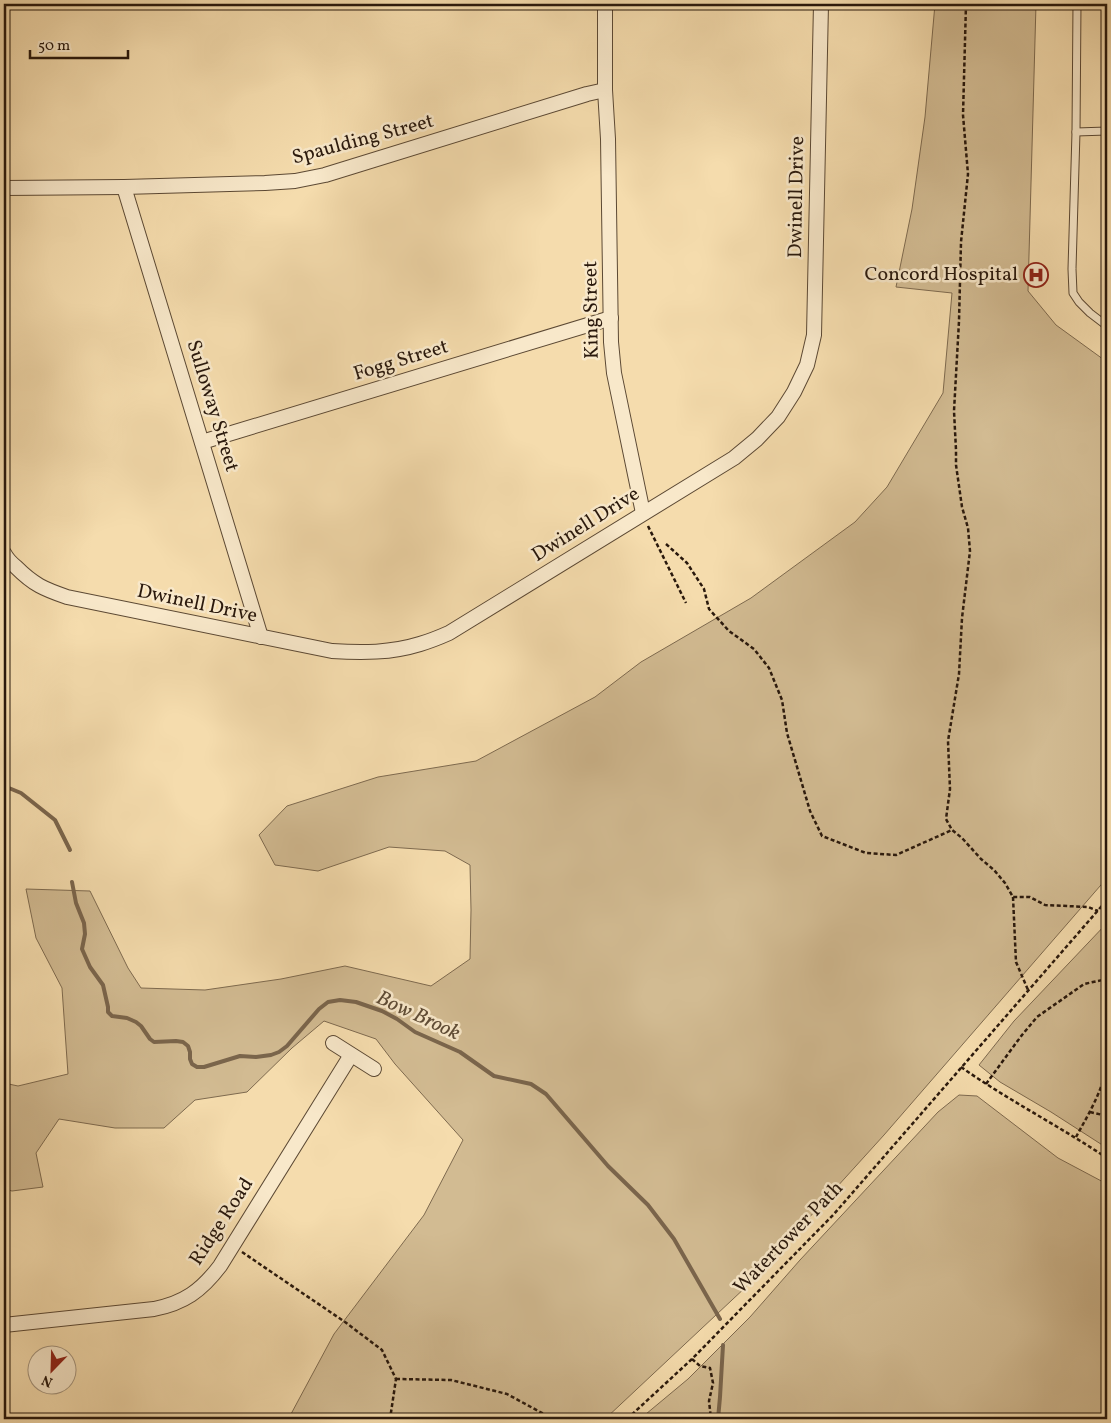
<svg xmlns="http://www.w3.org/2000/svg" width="1111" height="1423" font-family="Vollkorn,serif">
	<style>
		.green { fill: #d2bb92; stroke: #7e6a4f }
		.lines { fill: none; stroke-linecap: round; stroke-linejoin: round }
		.stream { stroke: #7a654c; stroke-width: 4 }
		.lane-casing { stroke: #5c4934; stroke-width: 9 }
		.street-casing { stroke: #5c4934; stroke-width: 16 }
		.path { stroke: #29180c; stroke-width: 2.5; stroke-dasharray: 4 2.5; stroke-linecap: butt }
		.lane { stroke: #f8e8ca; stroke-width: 7 }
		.street { stroke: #f8e8ca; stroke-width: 14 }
		.labels { text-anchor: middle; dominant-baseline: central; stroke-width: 5; stroke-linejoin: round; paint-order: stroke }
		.street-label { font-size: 20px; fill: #29180c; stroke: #f8e8ca }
		.poi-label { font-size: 20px; fill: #29180c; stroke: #f8e8ca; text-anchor: end }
		.water-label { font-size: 21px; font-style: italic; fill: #5f4c36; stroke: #f8e8ca }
	</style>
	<rect width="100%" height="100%" fill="#f5dcad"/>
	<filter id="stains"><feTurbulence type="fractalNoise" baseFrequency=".004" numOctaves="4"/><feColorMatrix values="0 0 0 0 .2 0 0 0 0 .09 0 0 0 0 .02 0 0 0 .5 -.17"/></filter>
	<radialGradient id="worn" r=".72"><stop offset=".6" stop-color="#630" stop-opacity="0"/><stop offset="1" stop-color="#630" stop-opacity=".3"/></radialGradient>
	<!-- green -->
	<g class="green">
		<polygon points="935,4 1036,4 1028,291 1056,325 1107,362 1107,878 884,1135 748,1285 605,1419 280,1419 291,1414 334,1334 424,1215 463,1140 395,1064 376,1039 324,1021 292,1048 247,1092 195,1100 164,1128 115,1128 59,1119 36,1153 43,1187 12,1191 4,1189 4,1083 18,1086 68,1074 62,988 36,938 26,889 90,891 128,968 141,988 205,990 281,979 345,966 431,986 470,959 471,910 470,865 445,851 389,847 318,871 275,865 259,835 287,806 378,777 476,761 595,697 641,662 751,598 855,522 887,487 943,393 952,293 896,287 912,209 925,117"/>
		<polygon points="1107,923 1107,1148 1051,1112 1000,1082 979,1065 1014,1021"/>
		<polygon points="959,1095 977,1096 1058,1158 1107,1184 1107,1419 640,1419 688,1379 750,1317 800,1260 938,1112"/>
	</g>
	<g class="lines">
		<!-- stream -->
		<g class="stream">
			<polyline points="4,786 21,793 55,820 70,850"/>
			<polyline points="72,882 76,903 84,923 85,934 82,949 90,967 103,985 108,1007 108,1012 112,1016 127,1018 136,1022 141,1026 150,1039 154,1042 176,1041 183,1042 188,1046 190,1052 190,1059 192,1064 197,1067 204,1067 240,1056 256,1057 271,1055 279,1052 287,1046 319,1009 328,1002 340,1000 356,1002 382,1011 397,1019 415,1032 460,1052 494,1076 531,1084 546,1094 608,1166 648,1205 674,1239 720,1319"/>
			<polyline points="718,1419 720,1397 723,1345"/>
		</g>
		<defs>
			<g id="lane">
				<polyline points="1077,4 1076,132 1072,269 1073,293 1079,302 1090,313 1107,326"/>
				<polyline points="1076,132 1107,131"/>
			</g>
			<g id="street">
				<polyline points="605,4 605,90 608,139 611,342 614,373 643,513"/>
				<polyline points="124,187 261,637"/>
				<polyline points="4,188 124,187 265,183 295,181 325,175 587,94 605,90"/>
				<polyline points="202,442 611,318"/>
				<path d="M4 553C7 559 11 563 16 567 34 585 44 589 67 597L332 651C362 653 391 653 420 644 430 641 440 637 449 633L734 458 757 439 778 417 794 392 807 365 814 335 821 4"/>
				<polyline points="333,1043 374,1069"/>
				<path d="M4 1325 154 1309C184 1303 201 1291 220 1266L351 1055"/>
			</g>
		</defs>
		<!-- lane casing -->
		<use href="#lane" class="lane-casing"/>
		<!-- street casing -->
		<use href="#street" class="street-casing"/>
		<!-- path -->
		<g class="path">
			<polyline points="966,4 963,115 968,174 961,242 959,321 954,411 956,450 956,465 962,507 968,528 970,551 962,618 959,674 948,741 950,789 946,819 952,830 962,838 981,859 994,870 1005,883 1013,897 1030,897 1045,905 1088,907 1098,911"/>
			<polyline points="648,526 686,603"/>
			<polyline points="666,544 687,563 704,589 709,609 729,631 754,649 769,668 782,700 787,733 810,811 822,836 866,853 896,855 952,830"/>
			<polyline points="1013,897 1016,962 1028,990"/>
			<path d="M961 1067C1008 1100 1059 1126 1107 1158"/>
			<polyline points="986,1084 1022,1035 1037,1017 1084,984 1107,979"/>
			<polyline points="1090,1112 1107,1116"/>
			<path d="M1076 1137C1088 1115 1102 1092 1107 1066"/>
			<polyline points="242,1252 345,1322 382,1350 396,1379 390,1419"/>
			<polyline points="692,1359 700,1366 710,1368 713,1383 709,1401 711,1419"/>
			<polyline points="396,1379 451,1380 507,1394 553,1419"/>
			<polyline points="627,1419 692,1359 834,1214 1107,900"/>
		</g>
		<!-- lane -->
		<use href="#lane" class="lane"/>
		<!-- street -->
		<use href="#street" class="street"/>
	</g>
	<!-- icons -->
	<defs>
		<symbol id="hospital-ring" viewBox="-11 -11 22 22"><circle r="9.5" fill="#f8e8ca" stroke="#8f2418" stroke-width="1.5"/><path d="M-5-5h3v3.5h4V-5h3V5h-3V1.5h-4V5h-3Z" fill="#8f2418"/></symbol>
	</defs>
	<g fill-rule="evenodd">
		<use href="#hospital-ring" x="1022" y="261" width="28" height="28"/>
	</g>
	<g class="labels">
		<!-- street labels -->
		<g class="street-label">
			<text transform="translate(363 140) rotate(-15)">Spaulding Street</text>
			<text transform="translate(797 197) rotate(-89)">Dwinell Drive</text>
			<text transform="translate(592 310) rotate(-91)">King Street</text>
			<text transform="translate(401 361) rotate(-17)">Fogg Street</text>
			<text transform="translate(212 406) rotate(73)">Sulloway Street</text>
			<text transform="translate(586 525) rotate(-32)">Dwinell Drive</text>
			<text transform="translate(197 604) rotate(12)">Dwinell Drive</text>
			<text transform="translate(222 1222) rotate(-57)">Ridge Road</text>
			<text transform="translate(789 1238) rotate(-46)">Watertower Path</text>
		</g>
		<!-- poi labels -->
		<g class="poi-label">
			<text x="1018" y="275">Concord Hospital</text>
		</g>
		<!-- water labels -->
		<g class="water-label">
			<text transform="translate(418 1016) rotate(25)">Bow Brook</text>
		</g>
	</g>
	<!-- margin -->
	<rect width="1111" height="1423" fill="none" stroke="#f5dcad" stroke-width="20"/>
	<rect x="5" y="5" width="1101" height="1413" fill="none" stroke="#29180c" stroke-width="2.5"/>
	<rect x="10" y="10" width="1091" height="1403" fill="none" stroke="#29180c"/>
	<!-- north arrow -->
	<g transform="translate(52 1370) rotate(203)"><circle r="24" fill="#f8e8ca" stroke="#a5957e"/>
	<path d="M0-4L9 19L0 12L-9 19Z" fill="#8f2418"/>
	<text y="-8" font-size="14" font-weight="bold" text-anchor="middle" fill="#29180c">N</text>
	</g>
	<!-- scale -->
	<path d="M30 50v8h98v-8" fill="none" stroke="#29180c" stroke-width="2.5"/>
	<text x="38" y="50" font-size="15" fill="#29180c" stroke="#f8e8ca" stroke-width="4" paint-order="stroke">50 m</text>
	<rect width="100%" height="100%" filter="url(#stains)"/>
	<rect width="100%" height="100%" fill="url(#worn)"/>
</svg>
